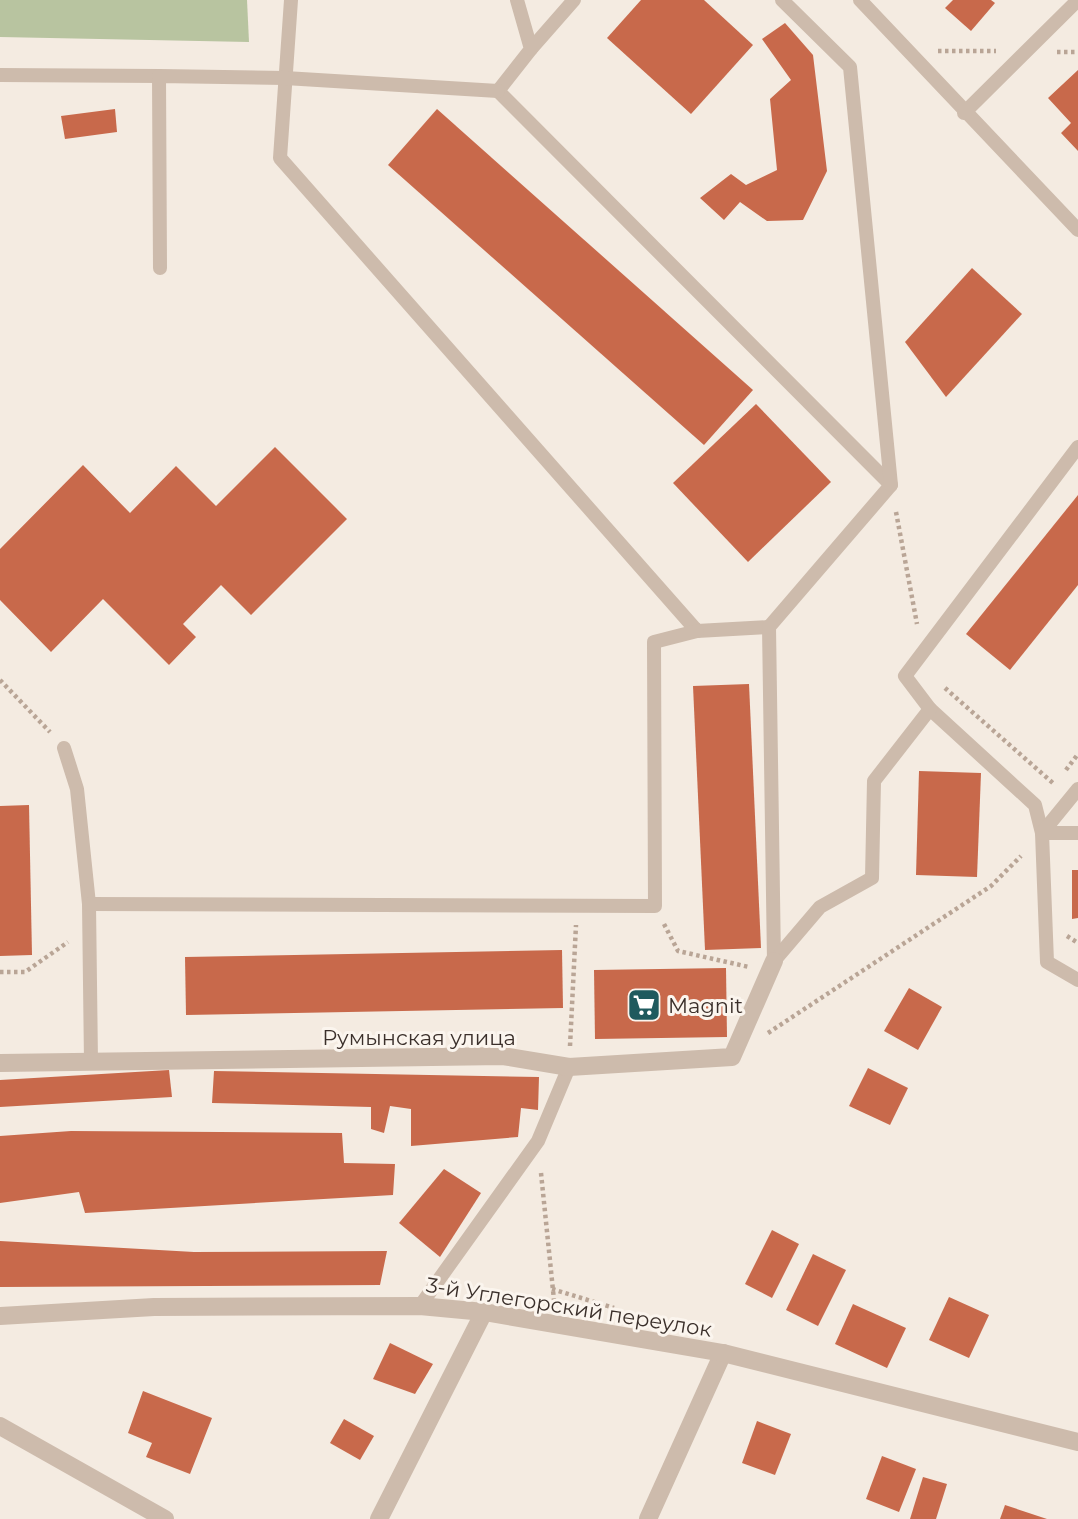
<svg xmlns="http://www.w3.org/2000/svg" width="1078" height="1519" font-family="Montserrat,sans-serif">
	<style>
		.green { fill: #b8c4a0 }
		.building { fill: #c8694b }
		.lines { fill: none; stroke-linecap: round; stroke-linejoin: round }
		.path { stroke: #b9a596; stroke-width: 4.5; stroke-dasharray: 3.5 3.5; stroke-linecap: butt }
		.service { stroke: #cdbbac; stroke-width: 14 }
		.minor { stroke: #cdbbac; stroke-width: 18 }
		.tertiary { stroke: #cdbbac; stroke-width: 18 }
		.labels { text-anchor: middle; dominant-baseline: central; stroke-width: 6; stroke-linejoin: round; paint-order: stroke }
		.poi-label { font-size: 21px; fill: #3b302b; stroke: #fbf5ee; text-anchor: start }
		.street-label { font-size: 21px; fill: #3b302b; stroke: #fbf5ee }
	</style>
	<rect width="100%" height="100%" fill="#f4ebe1"/>
	<!-- green -->
	<polygon class="green" points="0,0 247,0 249,42 0,37"/>
	<!-- building -->
	<g class="building">
		<polygon points="641,0 704,0 753,45 691,114 607,38"/>
		<polygon points="953,0 991,0 995,3 971,31 945,8"/>
		<polygon points="785,23 813,55 827,171 803,220 767,221 740,202 724,220 700,198 731,174 746,185 777,170 770,99 791,80 762,39"/>
		<polygon points="1078,70 1078,151 1061,133 1071,123 1048,98"/>
		<polygon points="115,109 117,132 65,139 61,116"/>
		<polygon points="437,109 753,390 704,445 388,165"/>
		<polygon points="972,268 1022,314 946,397 905,342"/>
		<polygon points="756,404 831,482 748,562 673,483"/>
		<polygon points="275,447 347,519 251,615 221,585 183,624 196,637 169,665 103,599 51,652 0,600 0,549 83,465 130,513 176,466 216,506"/>
		<polygon points="1078,495 1078,585 1010,670 966,634"/>
		<polygon points="749,684 761,948 705,950 693,686"/>
		<polygon points="919,771 981,773 977,877 916,875"/>
		<polygon points="29,805 32,955 0,956 0,806"/>
		<polygon points="1072,870 1078,870 1078,918 1072,919"/>
		<polygon points="562,950 563,1008 186,1015 185,957"/>
		<polygon points="726,968 727,1037 595,1039 594,970"/>
		<polygon points="909,988 942,1007 918,1050 884,1031"/>
		<polygon points="868,1068 908,1088 890,1125 849,1106"/>
		<polygon points="169,1070 172,1097 0,1107 0,1080"/>
		<polygon points="214,1071 539,1077 538,1110 521,1108 518,1137 411,1146 411,1109 390,1106 384,1133 371,1129 371,1107 212,1103"/>
		<polygon points="71,1131 342,1133 344,1163 395,1164 393,1195 85,1213 79,1192 0,1203 0,1136"/>
		<polygon points="444,1169 481,1193 440,1257 399,1223"/>
		<polygon points="772,1230 799,1244 772,1298 745,1284"/>
		<polygon points="0,1241 194,1252 387,1251 380,1285 0,1287"/>
		<polygon points="813,1254 846,1270 818,1326 786,1310"/>
		<polygon points="949,1297 989,1315 969,1358 929,1340"/>
		<polygon points="853,1304 906,1328 887,1368 835,1344"/>
		<polygon points="390,1343 433,1364 415,1394 373,1379"/>
		<polygon points="143,1391 212,1418 190,1474 146,1457 152,1443 128,1433"/>
		<polygon points="344,1419 374,1436 360,1460 330,1443"/>
		<polygon points="757,1421 791,1434 775,1475 742,1463"/>
		<polygon points="882,1456 916,1469 899,1512 866,1499"/>
		<polygon points="923,1477 947,1484 936,1519 910,1519"/>
		<polygon points="1005,1505 1047,1519 1000,1519"/>
	</g>
	<g class="lines">
		<!-- path -->
		<g class="path">
			<polyline points="938,51 996,51"/>
			<polyline points="1057,52 1078,52"/>
			<polyline points="896,512 917,624"/>
			<polyline points="0,680 50,732"/>
			<polyline points="945,688 1054,784"/>
			<polyline points="1066,770 1078,754"/>
			<polyline points="664,924 678,951 749,967"/>
			<polyline points="1067,936 1078,943"/>
			<polyline points="0,972 25,972 68,942"/>
			<polyline points="768,1033 991,886 1021,856"/>
			<polyline points="570,1046 576,925"/>
			<polyline points="541,1173 554,1300"/>
			<polyline points="552,1289 614,1308"/>
		</g>
		<!-- service -->
		<g class="service">
			<polyline points="291,0 280,158 697,631 769,627"/>
			<polyline points="517,0 531,49 498,91 891,485 769,627 774,961"/>
			<polyline points="782,0 850,67 891,485"/>
			<polyline points="860,0 1078,230"/>
			<polyline points="531,49 574,0"/>
			<polyline points="0,75 159,76"/>
			<polyline points="964,113 1078,0"/>
			<polyline points="160,268 159,76 285,78 498,91"/>
			<polyline points="930,709 1035,805 1042,833 1047,962 1078,980"/>
			<polyline points="64,748 77,789 89,904 91,1062"/>
			<polyline points="1078,789 1042,833 1078,833"/>
			<polyline points="89,904 655,906 654,642 697,631"/>
			<polyline points="774,961 820,907 872,878 874,781 930,709 905,676 1078,447"/>
			<polyline points="420,1306 538,1141 569,1067"/>
		</g>
		<!-- minor -->
		<g class="minor">
			<polyline points="0,1063 503,1056 569,1067 732,1057 774,961"/>
			<polyline points="0,1426 165,1519"/>
			<polyline points="379,1519 484,1312"/>
			<polyline points="648,1519 723,1353"/>
		</g>
		<!-- tertiary -->
		<polyline class="tertiary" points="0,1316 154,1307 420,1306 484,1312 723,1353 1078,1442"/>
	</g>
	<!-- icons -->
	<defs>
		<symbol id="supermarket-square" viewBox="-11 -11 22 22"><rect x="-9" y="-9" width="18" height="18" rx="4" fill="#1f5a5e" stroke="#fbf5ee"/><path d="M-6-5.5h2.5l.6 2H6L4.5 2H-2.5L-4.4-4H-6ZM-1.5 3.2a1.3 1.3 0 1 0 .1 0ZM3 3.2a1.3 1.3 0 1 0 .1 0Z" fill="#fff"/></symbol>
	</defs>
	<g fill-rule="evenodd">
		<use href="#supermarket-square" x="625" y="986" width="38" height="38"/>
	</g>
	<g class="labels">
		<!-- poi labels -->
		<g class="poi-label">
			<text x="668" y="1005">Magnit</text>
		</g>
		<!-- street labels -->
		<g class="street-label">
			<text x="419" y="1037">Румынская улица</text>
			<text transform="translate(569 1307) rotate(9)">3-й Углегорский переулок</text>
		</g>
	</g>
</svg>
